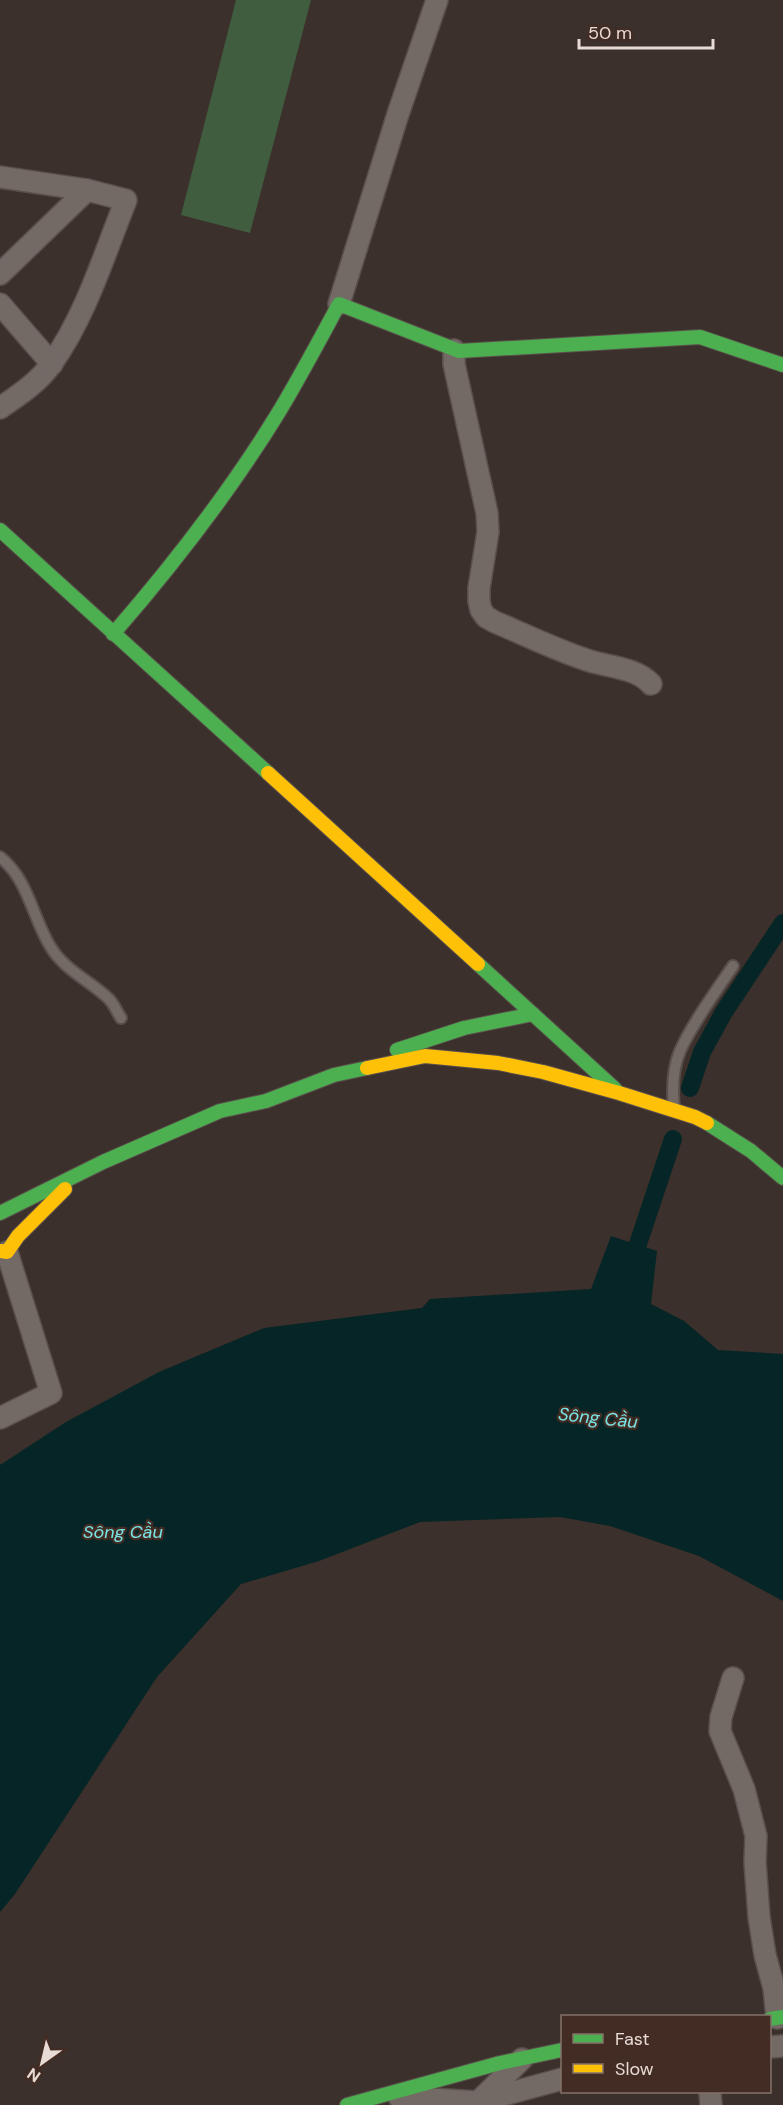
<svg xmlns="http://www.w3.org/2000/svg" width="783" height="2105" font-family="'DM Sans',sans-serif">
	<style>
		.green { fill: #405d3f }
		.water { fill: #052526 }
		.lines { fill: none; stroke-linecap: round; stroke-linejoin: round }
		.canal { stroke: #052526; stroke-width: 18 }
		.lane-casing { stroke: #594f4b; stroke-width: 14 }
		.street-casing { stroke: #594f4b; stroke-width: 24 }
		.fast-casing { stroke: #594f4b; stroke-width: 16 }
		.slow-casing { stroke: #594f4b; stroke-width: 16 }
		.lane { stroke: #736a66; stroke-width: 10 }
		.street { stroke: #736a66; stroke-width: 21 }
		.fast { stroke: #4caf50; stroke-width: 14 }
		.slow { stroke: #ffc107; stroke-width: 14 }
		.labels { text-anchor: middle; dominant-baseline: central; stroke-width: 4.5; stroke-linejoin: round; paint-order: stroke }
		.water-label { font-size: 18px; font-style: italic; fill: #79e5e6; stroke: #422c24 }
	</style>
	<rect width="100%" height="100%" fill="#3b302b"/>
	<!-- green -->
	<polygon class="green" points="236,0 311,0 250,233 181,215"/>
	<!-- water -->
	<polygon class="water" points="611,1236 657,1251 651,1304 684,1321 718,1350 783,1354 783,1601 699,1556 610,1526 560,1517 420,1522 319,1561 241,1584 157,1677 15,1894 0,1912 0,1465 66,1422 159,1372 264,1328 422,1308 430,1299 591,1289"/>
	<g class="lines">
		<!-- canal -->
		<g class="canal">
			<polyline points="690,1088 702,1052 724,1012 783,923"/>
			<polyline points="630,1268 673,1139"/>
		</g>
		<defs>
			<g id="lane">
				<path d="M0 857C28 879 32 916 50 946 64 970 89 980 109 999 114 1004 117 1012 121 1018"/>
				<path d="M674 1107C672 1088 673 1068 680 1051 692 1024 716 991 733 966"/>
			</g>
			<g id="street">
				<path d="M0 177 87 190 126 200C104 255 86 315 52 363 39 382 19 395 0 408"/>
				<polyline points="0,274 87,190"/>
				<polyline points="0,304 52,364"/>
				<polyline points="339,304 398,114 437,0"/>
				<path d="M454 350V364L487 513 488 532 479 588V601L481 610 486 617 495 622C526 635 558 651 590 661 609 667 637 668 651 684"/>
				<polyline points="0,1418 51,1393 7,1252"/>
				<polyline points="733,1678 721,1717 720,1731 744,1789 756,1836 755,1862 759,1917 765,1955 774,1988 777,2018"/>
				<polyline points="770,2047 783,2046"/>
				<polyline points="710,2092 711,2105"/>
				<polyline points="399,2097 478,2102 522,2059"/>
				<polyline points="481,2101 562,2079"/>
			</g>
			<g id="fast">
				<polyline points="0,530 268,773"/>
				<path d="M113 634C173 565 229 493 277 415 299 379 319 341 339 304L459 351 700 337 783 365"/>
				<polyline points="478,964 615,1089"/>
				<polyline points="397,1050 464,1028 533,1014"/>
				<polyline points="707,1123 751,1151 783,1178"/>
				<polyline points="0,1213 103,1162 220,1111 266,1101 334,1075 367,1068"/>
				<polyline points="770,2019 783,2017"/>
				<polyline points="347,2105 500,2063 562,2050"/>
			</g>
			<g id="slow">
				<polyline points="268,773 478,964"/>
				<polyline points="367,1068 425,1056 498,1063 543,1072 619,1093 695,1117 707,1123"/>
				<polyline points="0,1251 7,1252 18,1236 65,1189"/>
			</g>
		</defs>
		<!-- lane casing -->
		<use href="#lane" class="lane-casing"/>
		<!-- street casing -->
		<use href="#street" class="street-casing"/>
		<!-- fast casing -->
		<use href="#fast" class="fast-casing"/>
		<!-- slow casing -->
		<use href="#slow" class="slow-casing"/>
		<!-- lane -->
		<use href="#lane" class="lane"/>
		<!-- street -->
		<use href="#street" class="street"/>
		<!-- fast -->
		<use href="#fast" class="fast"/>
		<!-- slow -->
		<use href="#slow" class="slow"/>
	</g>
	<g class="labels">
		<!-- water labels -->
		<g class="water-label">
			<text transform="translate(598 1418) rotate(6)">Sông Cầu</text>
			<text x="123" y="1532">Sông Cầu</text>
		</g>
	</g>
	<!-- legend -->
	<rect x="561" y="2015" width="210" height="78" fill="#422c24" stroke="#84726b" stroke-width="1.5"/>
	<rect x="573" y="2034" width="30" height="9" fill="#4caf50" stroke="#84726b" stroke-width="1.5"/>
	<text x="615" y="2045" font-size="18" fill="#e8dad5">Fast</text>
	<rect x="573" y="2064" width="30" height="9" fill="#ffc107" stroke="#84726b" stroke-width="1.5"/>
	<text x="615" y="2075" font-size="18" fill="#e8dad5">Slow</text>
	<!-- north arrow -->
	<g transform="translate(42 2063) rotate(214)" stroke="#422c24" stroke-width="4.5" paint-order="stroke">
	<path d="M0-4.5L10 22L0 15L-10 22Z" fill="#e8dad5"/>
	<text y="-9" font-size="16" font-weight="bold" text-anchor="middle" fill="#e8dad5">N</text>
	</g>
	<!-- scale -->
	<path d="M579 39v9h134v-9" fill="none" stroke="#e8dad5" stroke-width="3"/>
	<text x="588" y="39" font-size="18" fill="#e8dad5" stroke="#422c24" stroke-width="4.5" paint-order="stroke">50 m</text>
</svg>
